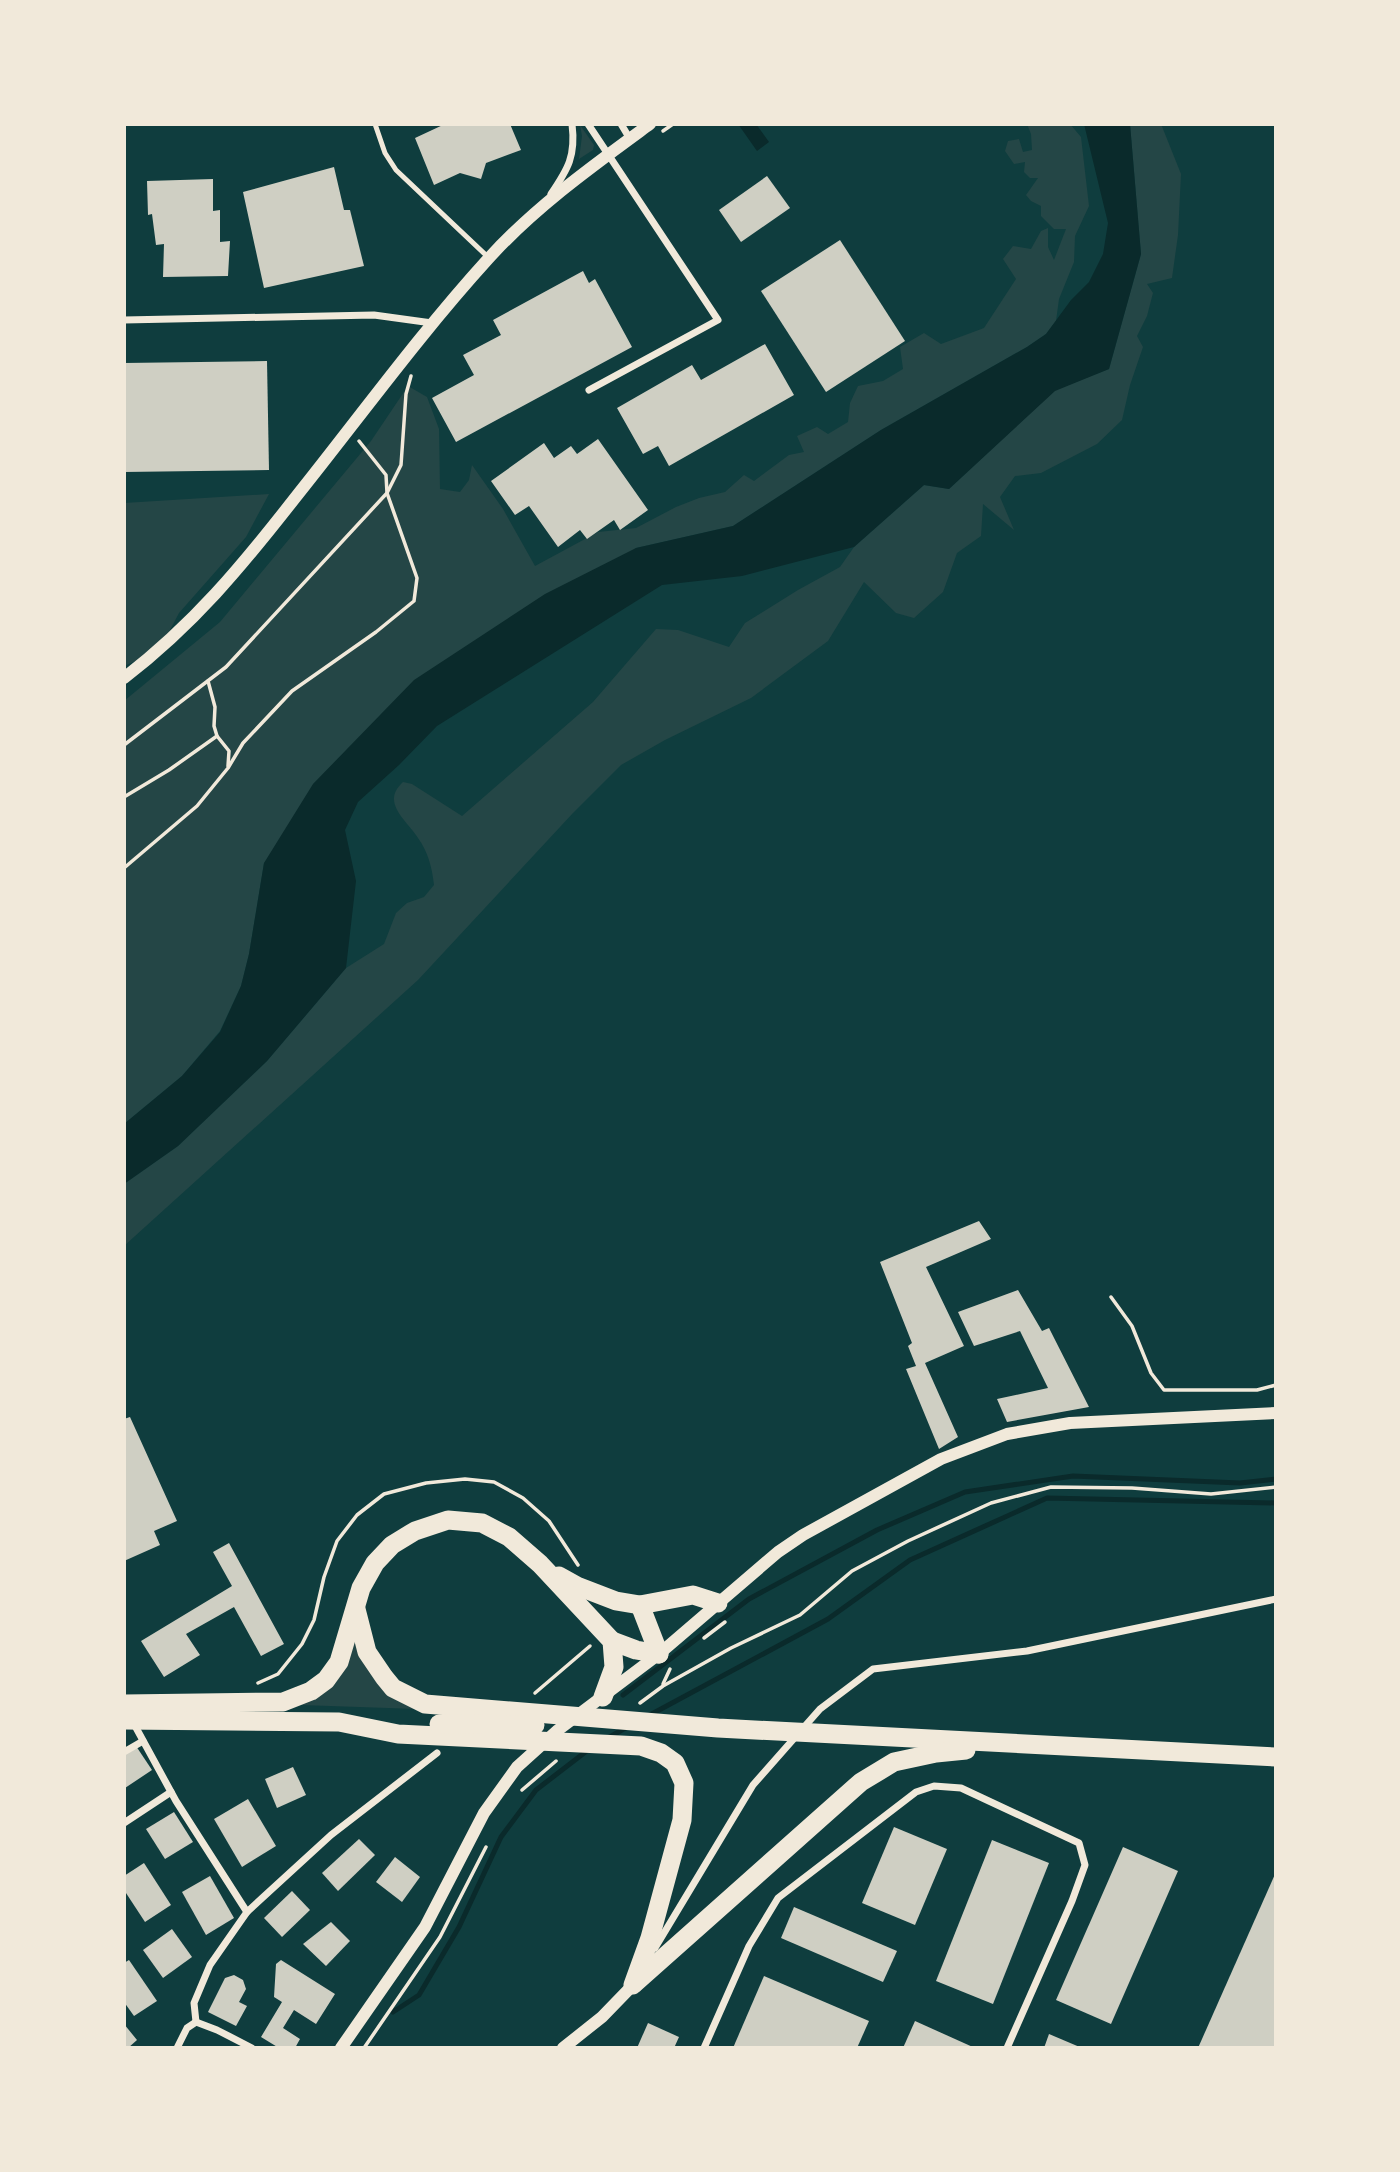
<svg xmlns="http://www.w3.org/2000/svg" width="1400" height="2172" font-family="Ubuntu,sans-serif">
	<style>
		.green { fill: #244646 }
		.water { fill: #0a2a2b }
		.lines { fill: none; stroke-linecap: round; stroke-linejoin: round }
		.stream { stroke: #0a2a2b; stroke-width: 5 }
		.building { fill: #cfcfc3 }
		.path { stroke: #f1e9da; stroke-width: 3.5 }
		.service { stroke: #f1e9da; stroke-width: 5 }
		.minor { stroke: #f1e9da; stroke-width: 7 }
		.tertiary { stroke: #f1e9da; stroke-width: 12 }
		.trunk { stroke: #f1e9da; stroke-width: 19 }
	</style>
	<rect width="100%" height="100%" fill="#0f3d3e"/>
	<!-- green -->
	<g class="green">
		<polygon points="1027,124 1070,124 1081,137 1089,206 1075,236 1074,262 1059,299 1056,321 1046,334 1027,347 881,430 733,526 636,548 264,863 249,954 241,986 220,1031 182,1076 124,1124 124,701 220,622 371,441 408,386 427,397 439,429 440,489 460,492 469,480 472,465 503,509 535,566 598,532 636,528 676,507 699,498 725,492 744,475 754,481 789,455 804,452 797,436 817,427 828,434 848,422 850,403 858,386 883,381 903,369 900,347 924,333 941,344 984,328 1016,279 1003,259 1013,246 1031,249 1041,231 1048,228 1048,247 1054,260 1066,229 1054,229 1041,216 1041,206 1031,201 1026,195 1038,178 1030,178 1024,172 1025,162 1014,164 1005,151 1008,141 1019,139 1023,152 1032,150 1031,134"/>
		<path d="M1130 124H1161L1181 174 1178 235 1172 278 1147 284 1153 293 1147 316 1137 336 1143 347 1130 385 1122 420 1097 444 1041 473 1015 476 1000 497 1014 530 983 504 981 536 957 553 943 592 914 618 896 613 864 582 828 641 751 698 665 740 621 765 573 813 418 980 124 1246V1184L178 1146 267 1061 346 968 384 944 396 913 407 903 424 897 434 885C432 867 428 852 418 838 407 820 380 803 403 782L412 784 462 816 593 702 656 629 678 630 729 647 745 623 798 590 840 567 854 547 924 485 949 489 1055 390 1109 369 1141 254Z"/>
		<polygon points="580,125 594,145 593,150 579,159 582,136"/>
		<polygon points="269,494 246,537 179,613 159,651 124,666 124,503"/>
		<polygon points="354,1642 417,1709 301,1705"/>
	</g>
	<!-- water -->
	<g class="water">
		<polygon points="738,124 756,124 769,142 757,151"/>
		<polygon points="1084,124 1130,124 1141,254 1109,369 1055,391 949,489 924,485 854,547 742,576 662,585 437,726 399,765 358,802 345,830 356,881 346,968 267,1061 178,1146 124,1184 124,1124 182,1076 220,1032 241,986 249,954 264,863 313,784 414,680 545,594 636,548 733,526 881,430 1027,347 1046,334 1071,300 1089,282 1103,254 1108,223"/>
	</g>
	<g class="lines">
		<!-- stream -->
		<g class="stream">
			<polyline points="623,1695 749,1599 877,1530 965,1492 1073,1476 1240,1483 1276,1479"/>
			<polyline points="648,1716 828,1619 910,1560 1047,1498 1276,1503"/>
			<polyline points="608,1738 627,1727"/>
			<polyline points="393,2012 419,1995 459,1927 501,1837 536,1790 588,1750"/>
		</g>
	</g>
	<!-- building -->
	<g class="building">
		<polygon points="445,124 510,124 521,150 486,163 481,179 460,173 434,185 415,138"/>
		<polygon points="334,167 344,210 350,210 364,266 264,288 243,192"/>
		<polygon points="767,176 790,208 741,242 719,210"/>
		<polygon points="213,179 213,211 220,210 220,242 230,241 228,276 163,277 164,244 156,245 152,214 148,215 147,181"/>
		<polygon points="840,240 905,341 826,392 761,291"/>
		<polygon points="583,271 589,283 595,279 632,347 456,442 432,398 474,375 463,355 501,335 493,320"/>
		<polygon points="765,344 794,395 669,466 658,446 643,454 617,408 692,365 701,380"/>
		<polygon points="267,361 269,470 124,472 124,363"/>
		<polygon points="598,439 648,510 620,530 614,520 587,539 580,530 558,547 529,506 515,515 491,481 544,443 554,458 571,446 577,454"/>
		<polygon points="979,1221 991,1239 926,1267 964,1346 925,1363 958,1437 939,1449 906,1369 916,1366 908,1346 912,1343 880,1262"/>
		<polygon points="1018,1290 1042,1331 1049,1328 1089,1407 1007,1422 997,1399 1048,1388 1020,1331 974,1346 958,1312"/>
		<polygon points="130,1417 177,1521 154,1531 160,1545 124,1561 124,1419"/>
		<polygon points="229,1543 284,1644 261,1656 234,1607 186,1634 200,1655 164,1677 141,1641 232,1586 213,1552"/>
		<polygon points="136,1746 152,1770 125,1788 124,1754"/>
		<polygon points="293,1767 306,1795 277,1808 265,1779"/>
		<polygon points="248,1799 276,1846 242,1867 214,1819"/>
		<polygon points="174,1812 193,1842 165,1859 146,1829"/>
		<polygon points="894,1827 947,1849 915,1925 862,1903"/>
		<polygon points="359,1839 375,1855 338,1891 322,1873"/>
		<polygon points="992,1840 1049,1863 993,2004 936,1981"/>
		<polygon points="1123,1847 1178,1871 1111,2024 1056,2000"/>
		<polygon points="395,1857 420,1877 402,1902 376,1882"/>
		<polygon points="144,1863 171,1905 145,1922 124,1890 124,1876"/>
		<polygon points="1276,1872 1276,2048 1198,2048"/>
		<polygon points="210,1876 234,1918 206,1935 182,1892"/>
		<polygon points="292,1891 310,1910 282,1937 264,1918"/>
		<polygon points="794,1907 897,1951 883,1982 781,1938"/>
		<polygon points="331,1922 350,1941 326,1966 303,1944"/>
		<polygon points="172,1929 192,1957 163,1978 143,1950"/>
		<polygon points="129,1960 157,2001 134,2016 124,2002 124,1963"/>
		<polygon points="281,1960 335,1994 316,2024 294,2010 283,2028 300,2039 295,2048 279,2048 261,2037 282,2002 274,1997 276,1964"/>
		<polygon points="234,1975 243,1980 246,1989 239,2002 247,2006 236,2026 208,2012 225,1978"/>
		<polygon points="764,1976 869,2021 857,2048 733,2048"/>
		<polygon points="915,2021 975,2048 903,2048"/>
		<polygon points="648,2023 679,2037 674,2048 637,2048"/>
		<polygon points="124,2024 137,2040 128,2048 124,2048"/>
		<polygon points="1049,2034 1082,2048 1044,2048"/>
	</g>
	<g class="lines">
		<!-- path -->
		<g class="path">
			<polyline points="663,131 673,124"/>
			<polyline points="208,681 215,707 214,726 217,736"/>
			<polyline points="124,745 226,667 387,493 401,465 406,394 411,376"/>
			<polyline points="124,797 169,770 217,736 229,751 228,766"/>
			<polyline points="124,868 197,806 228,768 243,743 292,691 376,632 414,601 417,578 387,493 386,475 359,441"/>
			<polyline points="1111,1297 1132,1326 1151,1373 1164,1390 1257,1390 1276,1385"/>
			<polyline points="704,1638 725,1622"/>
			<polyline points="258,1683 278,1674 302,1644 314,1620 324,1577 337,1541 357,1515 384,1494 426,1483 465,1479 494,1482 523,1498 549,1521 578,1565"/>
			<polyline points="663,1684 670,1669"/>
			<polyline points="535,1693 590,1646"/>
			<polyline points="640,1703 663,1686 731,1648 800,1615 852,1571 908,1541 991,1503 1051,1487 1132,1488 1211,1494 1276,1487"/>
			<polyline points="522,1790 556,1761"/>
			<polyline points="364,2048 440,1937 486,1847"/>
		</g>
		<!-- service -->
		<polyline class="service" points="375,124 385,153 396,170 489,258"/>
		<!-- minor -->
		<g class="minor">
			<polyline points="588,124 718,320 589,390"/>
			<polyline points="621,124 630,139"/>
			<path d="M551 194C568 169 576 156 572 124"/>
			<polyline points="124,320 374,315 432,323"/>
			<polyline points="134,1724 176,1801 247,1912"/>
			<polyline points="124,1752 143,1741"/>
			<polyline points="124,1823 171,1792"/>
			<polyline points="655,1948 753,1785 820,1709 873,1669 1027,1651 1276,1599"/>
			<polyline points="196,2022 194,2003 210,1965 247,1912 331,1835 437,1753"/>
			<polyline points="196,2022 217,2030 252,2048"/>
			<polyline points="177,2048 187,2028 196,2022"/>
			<polyline points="704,2048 749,1946 778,1898 916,1792 934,1786 961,1788 1079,1843 1085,1865 1072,1901 1007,2048"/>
		</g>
		<!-- tertiary -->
		<g class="tertiary">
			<path d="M124 678C194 624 241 567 295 498 359 418 419 335 488 259 535 207 594 165 650 124"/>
			<polyline points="341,2048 425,1927 484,1813 517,1767 558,1730 659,1654 778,1552 803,1535 941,1459 1007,1434 1070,1423 1276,1413"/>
			<polyline points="563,2048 602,2017 633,1985"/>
		</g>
		<!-- trunk -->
		<g class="trunk">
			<polyline points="559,1576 577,1586 616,1601 640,1605 693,1595 718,1603"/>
			<polyline points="640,1605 659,1654"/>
			<polyline points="356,1609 367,1652 384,1677 393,1688 425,1704 718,1728 1276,1757"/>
			<polyline points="612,1641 636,1650 659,1654"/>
			<polyline points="124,1704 283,1702 311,1691 326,1680 339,1662 361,1588 375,1563 392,1545 415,1531 448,1520 482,1523 509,1537 540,1564 612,1641 614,1667 603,1697"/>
			<polyline points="124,1720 339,1722 398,1734 641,1746 661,1753 675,1763 684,1783 682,1820 650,1938 633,1985"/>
			<polyline points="439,1724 535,1725"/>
			<polyline points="635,1983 861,1782 894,1762 936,1753 966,1750"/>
		</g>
	</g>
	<!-- border -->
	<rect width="1400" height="2172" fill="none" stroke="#f1e9da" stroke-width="252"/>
</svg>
